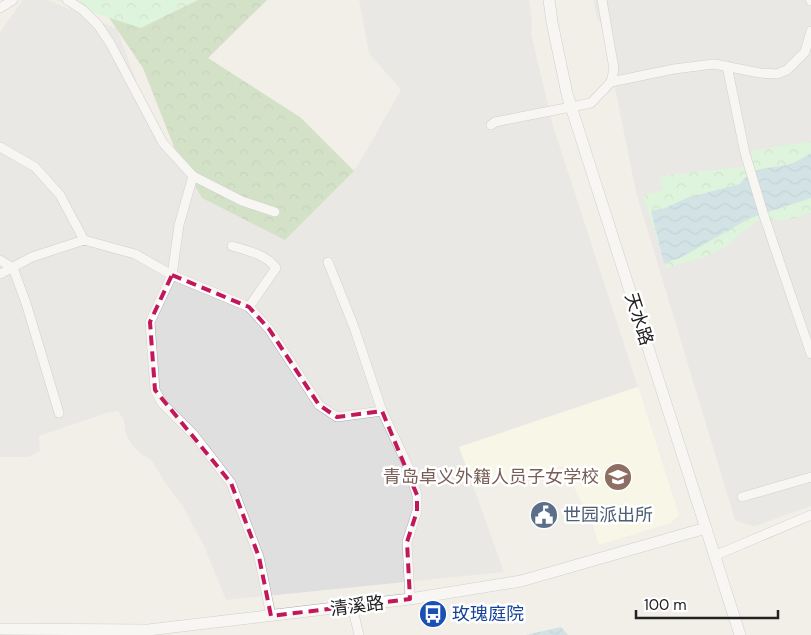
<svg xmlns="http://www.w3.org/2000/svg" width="811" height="635" font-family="'DM Sans','Noto Sans SC',sans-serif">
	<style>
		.residential { fill: #e0dfdf }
		.education { fill: #ffffe5 }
		.forest { fill: url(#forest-crowns) }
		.park { fill: url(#park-crowns) }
		.water { fill: url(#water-waves) }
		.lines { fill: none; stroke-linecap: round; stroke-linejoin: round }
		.minor-casing { stroke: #a9a9a9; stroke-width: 10 }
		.tertiary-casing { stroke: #a9a9a9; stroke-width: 12 }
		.minor { stroke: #fff; stroke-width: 9 }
		.tertiary { stroke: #fff; stroke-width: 11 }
		.marked { fill: none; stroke: #c2185b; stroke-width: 4; stroke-dasharray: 10 6; stroke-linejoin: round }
		.labels { text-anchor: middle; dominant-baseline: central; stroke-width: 5; stroke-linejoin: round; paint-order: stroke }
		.street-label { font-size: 18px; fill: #222; stroke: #fff }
		.education-label { font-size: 18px; fill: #785e54; stroke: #fff; text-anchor: end }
		.service-label { font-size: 18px; fill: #4e5e75; stroke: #fff; text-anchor: start }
		.transit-label { font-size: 18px; fill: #164399; stroke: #fff; text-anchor: start }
	</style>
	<defs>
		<pattern id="forest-crowns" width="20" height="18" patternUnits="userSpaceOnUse" patternTransform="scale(1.25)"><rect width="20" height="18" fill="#add19e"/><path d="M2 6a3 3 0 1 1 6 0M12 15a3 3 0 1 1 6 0" fill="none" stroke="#95b388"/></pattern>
		<pattern id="park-crowns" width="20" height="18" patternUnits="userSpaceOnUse" patternTransform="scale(1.25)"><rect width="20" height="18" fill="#c8facc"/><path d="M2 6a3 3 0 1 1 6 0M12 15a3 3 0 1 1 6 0" fill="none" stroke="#acd6af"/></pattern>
		<pattern id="water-waves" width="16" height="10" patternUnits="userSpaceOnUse" patternTransform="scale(1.25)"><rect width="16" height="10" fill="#aad3df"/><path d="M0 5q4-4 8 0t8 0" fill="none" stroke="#92b5bf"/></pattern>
	</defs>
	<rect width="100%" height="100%" fill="#f2efe9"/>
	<!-- residential -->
	<g class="residential">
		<polygon points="23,0 48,0 117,29 149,116 165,142 189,167 305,205 357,167 401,90 369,53 359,0 529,0 532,21 531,34 553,126 638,387 459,447 504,572 226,600 204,546 182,505 166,484 151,459 141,454 132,445 126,434 124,420 118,411 109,412 39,436 40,451 29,457 0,457 0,32"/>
		<polygon points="594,0 811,0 811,506 755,526 745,524 735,520 636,192 603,28 597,18"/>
	</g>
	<!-- education -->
	<polygon class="education" points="638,387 679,515 670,523 599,545 589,512 581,501 564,466 475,488 459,447"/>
	<!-- forest -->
	<polygon class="forest" points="97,0 267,0 208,58 300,117 354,171 285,240 202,198 176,152 143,68"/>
	<!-- park -->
	<g class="park">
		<polygon points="54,0 198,0 141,28"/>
		<polygon points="811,141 811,212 797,218 785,220 756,221 727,246 707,256 667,268 643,196 663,190 659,176 742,167 751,151"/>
	</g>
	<!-- water -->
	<g class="water">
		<path d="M811 153V198L750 218 680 258 664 263 651 211 665 208 687 198 740 184C754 164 770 170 790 164 797 162 804 157 811 153Z"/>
		<polygon points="561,627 568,635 526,635"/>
	</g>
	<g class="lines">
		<defs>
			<g id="minor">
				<polyline points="67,0 83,10 98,25 110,43 163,143 193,176 242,201 275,212"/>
				<polyline points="602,0 614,69 611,82"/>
				<polyline points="810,0 811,1"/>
				<polyline points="0,8 13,0"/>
				<polyline points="727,66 745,153 764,216 811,354"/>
				<polyline points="491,125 495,122 591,103 611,82 674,69 714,64 760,73 777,74 787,70 805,52 811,31"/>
				<polyline points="0,147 35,167 60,195 84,240"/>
				<polyline points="193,176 179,225 172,275 150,322 155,390 162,403 194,435 231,483 259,557 271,616"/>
				<path d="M232 246C246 250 267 255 276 268L249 307"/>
				<polyline points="0,260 13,268 26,303 59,413"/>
				<polyline points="328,262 354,327 382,411 407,464 417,495 417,511 407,542 410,599"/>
				<polyline points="0,274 32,257 84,240 135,254 172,275 249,307 269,329 319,405 337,417 382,411"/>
				<polyline points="742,497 811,477"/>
				<polyline points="714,556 811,515"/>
				<polyline points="352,606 359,635"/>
			</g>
			<g id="tertiary">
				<polyline points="549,0 552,22 567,94 740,635"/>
				<polyline points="0,629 148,630 410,599 521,581 706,528"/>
			</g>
		</defs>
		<!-- minor casing -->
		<use href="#minor" class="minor-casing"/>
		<!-- tertiary casing -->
		<use href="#tertiary" class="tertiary-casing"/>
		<!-- minor -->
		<use href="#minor" class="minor"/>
		<!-- tertiary -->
		<use href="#tertiary" class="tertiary"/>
	</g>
	<!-- marked area -->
	<path d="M0 0H811V635H0ZM172 275 249 307 269 329 319 405 337 417 382 411 417 495V511L407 542 410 599 271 616 259 557 231 483 155 390 150 322Z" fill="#f2efe9" fill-opacity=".55" fill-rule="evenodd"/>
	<path class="marked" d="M172 275 249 307 269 329 319 405 337 417 382 411 417 495V511L407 542 410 599 271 616 259 557 231 483 155 390 150 322Z"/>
	<!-- icons -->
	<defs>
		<symbol id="school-disc" viewBox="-11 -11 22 22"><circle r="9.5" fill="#8d6e63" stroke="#fff"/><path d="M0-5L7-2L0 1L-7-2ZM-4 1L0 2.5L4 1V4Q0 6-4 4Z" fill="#fff"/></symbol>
		<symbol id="civic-disc" viewBox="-11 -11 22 22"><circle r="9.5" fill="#5c6f8a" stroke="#fff"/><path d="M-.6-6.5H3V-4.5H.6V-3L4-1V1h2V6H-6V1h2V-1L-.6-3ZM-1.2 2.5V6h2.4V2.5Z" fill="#fff"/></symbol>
		<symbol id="bus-disc" viewBox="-11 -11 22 22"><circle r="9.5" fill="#1a4fb4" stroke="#fff"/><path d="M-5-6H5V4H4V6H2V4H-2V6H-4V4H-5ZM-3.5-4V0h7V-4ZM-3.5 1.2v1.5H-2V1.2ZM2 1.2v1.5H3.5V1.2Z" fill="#fff"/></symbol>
	</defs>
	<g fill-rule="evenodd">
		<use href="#school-disc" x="602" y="461" width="32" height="32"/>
		<use href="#civic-disc" x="528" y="499" width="32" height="32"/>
		<use href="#bus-disc" x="417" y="598" width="32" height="32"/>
	</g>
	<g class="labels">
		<!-- street labels -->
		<g class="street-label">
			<text transform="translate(639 319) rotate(72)">天水路</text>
			<text transform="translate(357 606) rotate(-7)">清溪路</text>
		</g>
		<!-- education labels -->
		<g class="education-label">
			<text x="599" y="477">青岛卓义外籍人员子女学校</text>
		</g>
		<!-- service labels -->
		<g class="service-label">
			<text x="563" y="515">世园派出所</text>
		</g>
		<!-- transit labels -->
		<g class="transit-label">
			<text x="452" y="614">玫瑰庭院</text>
		</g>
	</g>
	<!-- scale -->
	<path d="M636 610v8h142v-8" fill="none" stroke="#222222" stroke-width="2.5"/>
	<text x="644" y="610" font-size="15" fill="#222222" stroke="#ffffff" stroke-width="4" paint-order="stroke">100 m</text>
</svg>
